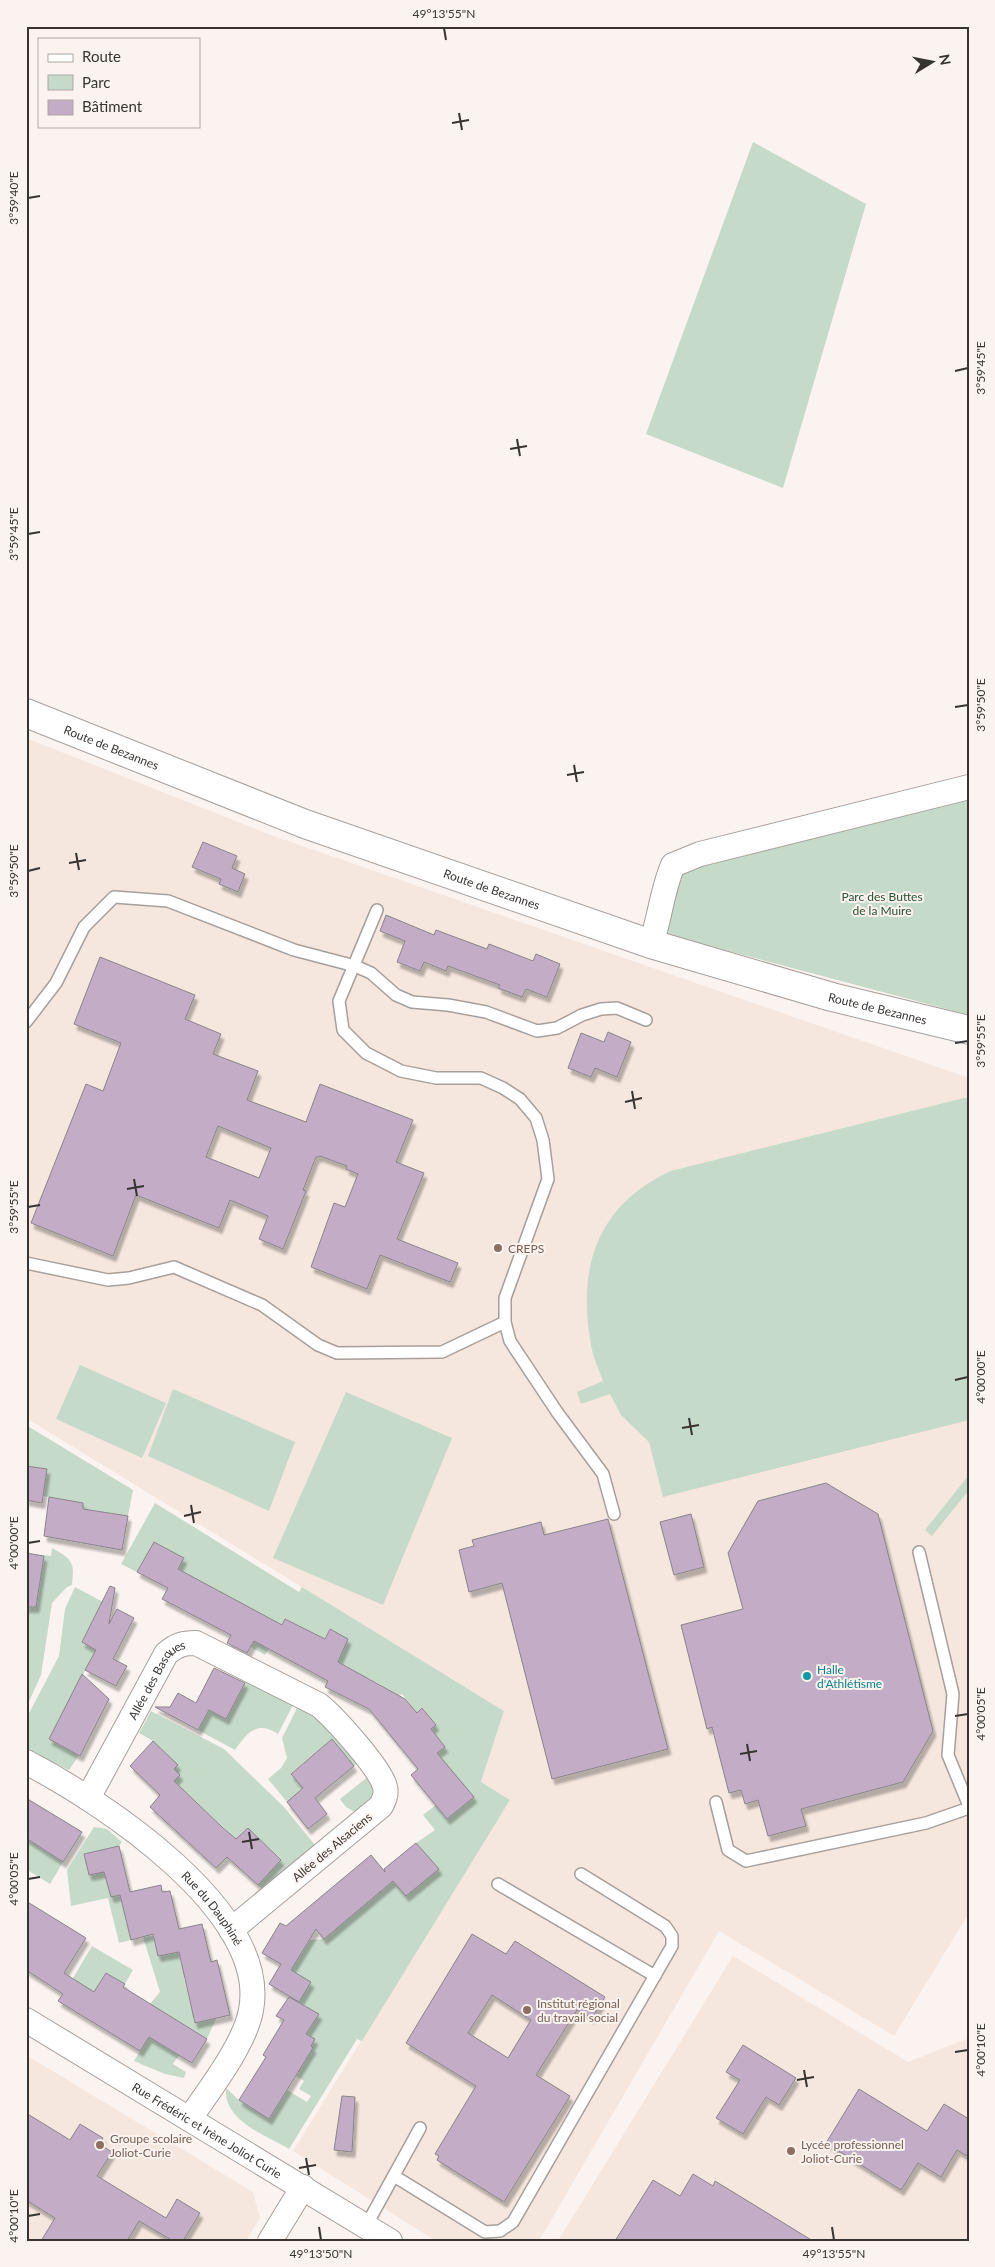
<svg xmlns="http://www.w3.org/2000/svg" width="995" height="2267" font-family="Lato,sans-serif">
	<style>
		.built { fill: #f6e7de }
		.green { fill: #c6dac9 }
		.building { fill: #c3acc5; stroke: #89848a; fill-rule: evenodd; filter: url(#shadow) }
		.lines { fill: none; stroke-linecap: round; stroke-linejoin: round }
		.service-casing { stroke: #a69f9b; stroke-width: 14 }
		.minor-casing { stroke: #a69f9b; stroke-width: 26 }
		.tertiary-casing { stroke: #a69f9b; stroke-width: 30 }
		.service { stroke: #fff; stroke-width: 11 }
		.minor { stroke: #fff; stroke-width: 24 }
		.tertiary { stroke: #fff; stroke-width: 28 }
		.ticks { fill: none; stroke: #373432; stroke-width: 2 }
		.education-dot { fill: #8d6e63; stroke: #fbf3ef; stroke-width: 2 }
		.culture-dot { fill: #0f9aa8; stroke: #fbf3ef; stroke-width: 2 }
		.labels { text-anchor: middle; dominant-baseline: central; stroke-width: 4; stroke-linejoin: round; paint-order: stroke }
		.street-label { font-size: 12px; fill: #373432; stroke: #fbf3ef }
		.park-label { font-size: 12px; fill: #275131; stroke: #fbf3ef }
		.education-label { font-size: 12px; fill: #785e54; stroke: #fbf3ef; text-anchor: start }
		.culture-label { font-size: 12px; fill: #0d838f; stroke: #fbf3ef; text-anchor: start }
		.neatline { fill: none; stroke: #373432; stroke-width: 2 }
		.ticks-label { font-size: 12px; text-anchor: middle; fill: #373432 }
	</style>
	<defs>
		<filter id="shadow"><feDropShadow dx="3" dy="5.5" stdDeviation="1" flood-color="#0004"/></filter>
	</defs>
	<rect width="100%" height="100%" fill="#fbf3ef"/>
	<!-- built -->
	<g class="built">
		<polygon points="26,738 271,835 969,1078 969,1913 894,2036 719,1931 539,2241 436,2241 293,2151 510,1800 481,1783 504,1711 26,1418"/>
		<polygon points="733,1956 908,2062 969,2038 969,2241 558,2241"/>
		<polygon points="26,2055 253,2192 260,2218 246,2241 26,2241"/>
	</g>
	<!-- green -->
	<g class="green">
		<polygon points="753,142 866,204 783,488 646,434"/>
		<polygon points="969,791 969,1015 668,935 665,923 674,872"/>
		<path d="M964 1098H969V1420L663 1497 649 1442 621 1415 610 1394 581 1404 577 1392 603 1381C599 1370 593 1357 591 1345 577 1269 596 1205 671 1171Z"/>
		<polygon points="80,1365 166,1403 142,1458 56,1419"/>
		<polygon points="173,1389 295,1442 269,1511 148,1456"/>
		<polygon points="346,1392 452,1438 383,1605 273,1558"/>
		<polygon points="26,1425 133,1490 128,1516 83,1509 83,1503 43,1496 47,1469 26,1466"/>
		<polygon points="969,1475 969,1490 932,1536 925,1530"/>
		<path d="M155 1503 299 1592 302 1587 504 1711 481 1782 510 1800 362 2041 357 2039 289 2149C266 2135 223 2121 226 2088L239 2100 269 2119 287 2090 307 2102 311 2096 299 2089 304 2081 296 2076 313 2048 311 2046 315 2039 306 2034 319 2014 299 2002 311 1982 291 1970 310 1940 324 1939 393 1881 406 1896 438 1869 416 1843 435 1830 423 1815 436 1805 437 1754 445 1747 431 1729 436 1725 423 1708 417 1713 402 1694 375 1716 371 1710 383 1686 368 1678 364 1686 341 1674 346 1666 338 1662 348 1639 330 1629 324 1639 285 1619 265 1655 251 1647 267 1617 178 1569 184 1558 154 1542 137 1572 121 1564Z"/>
		<path d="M52 1548C72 1559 75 1562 72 1585L67 1587 52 1603 41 1675 26 1708V1599L37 1601 44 1555 51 1556Z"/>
		<polygon points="75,1587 103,1602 82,1642 96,1650 49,1739 79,1755 69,1770 26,1750 26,1719 59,1656 65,1609"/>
		<path d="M247 1679 294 1703 278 1734C257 1720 247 1733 235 1750L198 1730 209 1710 226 1719Z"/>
		<polygon points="298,1706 316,1715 358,1763 354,1766 332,1739 291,1773 303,1788 287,1802 268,1779 281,1768 287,1758 282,1738"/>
		<polygon points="151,1711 224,1749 284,1807 315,1845 262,1888 258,1885 281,1859 248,1828 236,1839 173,1781 180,1775 174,1769 178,1765 153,1741 139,1733"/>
		<polygon points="369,1776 373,1780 375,1800 355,1812 346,1807 340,1799"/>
		<polygon points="94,1827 107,1829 122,1842 119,1846 84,1854 89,1875 109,1871 114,1888 109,1890 111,1897 141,1889 143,1897 126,1919 131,1940 119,1943 108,1898 71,1906 67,1870"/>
		<polygon points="26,1838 63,1862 50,1884 26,1869"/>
		<polygon points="153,1936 158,1956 192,1948 184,1978 191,2006 212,2001 216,2019 207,2039 150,2004 160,1992 143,1937"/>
		<polygon points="92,1946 133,1970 125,1984 106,1973 88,2002 79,1983 73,1978"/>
		<polygon points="149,2037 183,2049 173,2064 186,2072 184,2078 165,2074 134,2061"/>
	</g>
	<!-- building -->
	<g class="building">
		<polygon points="203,842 237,856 232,868 245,874 238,892 219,884 221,879 192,867"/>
		<polygon points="386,915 434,935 436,930 487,949 489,944 533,961 536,954 560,964 547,997 526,989 522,997 498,988 500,985 448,966 446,971 424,962 420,971 397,962 405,941 380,931"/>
		<path d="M100 957 195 995 185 1019 221 1034 213 1054 258 1071 247 1100 306 1122 320 1084 413 1120 396 1162 424 1173 397 1239 458 1263 450 1282 380 1255 367 1289 311 1267 334 1203 345 1207 358 1174 346 1169 347 1166 320 1156 316 1157 303 1190 306 1191 283 1249 259 1239 268 1216 230 1200 219 1228 136 1195 113 1256 31 1223 86 1084 103 1091 121 1043 74 1024ZM218 1126 271 1148 259 1178 206 1157Z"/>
		<polygon points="608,1032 631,1042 617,1077 595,1068 591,1077 568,1068 581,1033 604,1042"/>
		<polygon points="26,1466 47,1469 42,1503 26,1500"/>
		<polygon points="826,1483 878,1514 933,1731 903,1782 801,1809 806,1826 768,1836 758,1800 745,1804 741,1790 729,1793 712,1727 707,1729 681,1625 743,1609 728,1553 758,1501"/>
		<polygon points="49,1497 83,1503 83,1509 128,1516 122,1550 44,1536"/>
		<polygon points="691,1514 704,1567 674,1575 660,1522"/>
		<polygon points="608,1519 668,1749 552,1779 502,1583 469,1592 459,1550 474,1546 472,1540 541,1522 544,1535"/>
		<polygon points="154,1542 184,1558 178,1569 282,1625 285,1619 325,1639 330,1629 348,1639 338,1662 405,1699 417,1713 422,1708 436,1725 431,1729 445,1747 437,1753 474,1797 447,1819 411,1775 418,1769 369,1709 325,1687 328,1681 254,1641 247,1653 227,1643 231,1635 162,1599 168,1588 137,1572"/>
		<polygon points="26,1553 44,1556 36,1607 26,1607"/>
		<polygon points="110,1586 115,1588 109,1624 117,1609 134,1618 113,1659 127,1666 116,1686 85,1670 96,1650 82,1642"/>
		<polygon points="214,1668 245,1683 226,1719 209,1710 198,1730 155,1707 170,1707 178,1693 196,1703"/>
		<polygon points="82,1674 109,1699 80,1756 49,1739"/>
		<polygon points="332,1739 354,1766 315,1798 327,1814 308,1829 287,1802 303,1788 291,1774"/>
		<polygon points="153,1741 178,1765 174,1769 180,1775 174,1781 222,1827 236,1839 248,1828 281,1860 258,1885 227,1857 216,1868 150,1807 160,1795 130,1766"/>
		<polygon points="26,1798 82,1832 63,1862 26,1838"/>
		<polygon points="416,1843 439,1869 406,1896 393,1881 324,1939 316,1929 291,1970 311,1982 299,2002 269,1984 281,1964 262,1953 280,1923 286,1926 371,1855 385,1872 384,1869"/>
		<polygon points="119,1846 130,1892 161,1885 162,1892 170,1891 179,1929 202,1924 211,1962 217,1960 230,2015 195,2023 179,1952 158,1956 153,1934 131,1940 120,1895 111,1897 104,1872 89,1875 84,1854"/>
		<polygon points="26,1901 86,1938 64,1973 94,1992 106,1973 125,1984 123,1987 207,2039 192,2063 149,2037 140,2051 58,2001 63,1994 26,1970"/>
		<path d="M472 1934 506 1954 515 1941 605 1997 592 2018 577 2010 536 2075 570 2096 504 2202 437 2160 439 2156 435 2154 476 2086 406 2043ZM492 1995 531 2020 508 2058 468 2033Z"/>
		<polygon points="289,1997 319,2014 306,2034 315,2039 311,2046 313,2048 269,2119 239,2100 266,2057 263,2055 284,2020 276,2016"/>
		<polygon points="743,2045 796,2078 779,2105 766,2097 743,2134 716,2118 740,2080 726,2072"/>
		<polygon points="859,2089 927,2131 944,2104 969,2119 969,2157 957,2150 941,2177 918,2163 901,2190 826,2143"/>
		<polygon points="342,2096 355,2097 352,2152 334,2150"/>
		<polygon points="26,2113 70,2140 80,2124 103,2138 99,2144 112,2152 97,2176 166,2218 177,2199 200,2213 183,2241 173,2241 139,2221 127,2241 41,2241 55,2218 26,2200"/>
		<polygon points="693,2174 713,2186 715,2181 813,2241 615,2241 653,2180 680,2196"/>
	</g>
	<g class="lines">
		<defs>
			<g id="service">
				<polyline points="377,910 339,1001 343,1030 366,1053 401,1071 436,1078 481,1078 503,1088 520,1099 536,1118 543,1140 548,1179 505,1298 505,1322 510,1341 557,1412 603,1474 614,1514"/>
				<polyline points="26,1022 56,983 84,927 114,897 168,901 294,950 355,966 371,973 396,995 412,1002 448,1005 486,1012 537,1031 557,1028 582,1015 601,1009 617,1008 646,1020"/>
				<polyline points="26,1263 108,1280 129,1278 174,1267 262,1305 318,1345 337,1353 442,1352 505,1322"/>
				<polyline points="919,1552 953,1694 948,1755 969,1806"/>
				<polyline points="716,1802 728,1850 746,1861 926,1823 969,1808"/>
				<polyline points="498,1884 655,1976"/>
				<polyline points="394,2176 485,2232 500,2231 513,2222 672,1946 672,1936 665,1926 581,1874"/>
				<polyline points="366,2226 420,2128"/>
			</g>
			<g id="minor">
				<path d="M651 944C660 918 662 890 673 865L700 854 969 787"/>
				<path id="s1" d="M26 1762C101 1801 270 1911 251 2010 245 2044 210 2089 190 2118"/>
				<path id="s2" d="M88 1798 166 1654C176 1645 183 1643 196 1643L319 1705C335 1718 381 1769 385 1787 387 1794 384 1800 381 1806L231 1930"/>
				<path id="s3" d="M26 2020 390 2241"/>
				<polyline points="270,2241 303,2187"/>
			</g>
			<g id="tertiary">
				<path id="s4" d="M26 713 305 824 651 944 832 997 969 1030"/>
			</g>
		</defs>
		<!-- service casing -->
		<use href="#service" class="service-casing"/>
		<!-- minor casing -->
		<use href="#minor" class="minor-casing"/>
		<!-- tertiary casing -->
		<use href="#tertiary" class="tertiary-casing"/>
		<!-- service -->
		<use href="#service" class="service"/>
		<!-- minor -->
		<use href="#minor" class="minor"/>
		<!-- tertiary -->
		<use href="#tertiary" class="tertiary"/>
	</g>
	<!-- ticks -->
	<path class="ticks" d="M444 28 446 40M459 113 462 130M452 123 469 120M28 198 40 196M955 371 968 368M517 439 520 456M510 449 527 446M28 534 40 532M955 707 968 705M574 765 577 782M567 775 584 772M76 853 79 870M69 863 86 860M28 871 40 868M955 1043 968 1041M632 1091 635 1109M625 1102 642 1098M134 1179 137 1196M127 1189 144 1186M28 1207 40 1205M955 1380 968 1377M689 1418 692 1435M682 1428 699 1425M191 1505 194 1523M184 1516 201 1512M28 1543 40 1541M955 1716 968 1714M747 1744 750 1761M740 1754 757 1751M249 1832 252 1849M242 1842 259 1839M28 1879 40 1877M955 2052 968 2050M804 2070 807 2087M797 2080 814 2077M306 2158 309 2175M299 2168 316 2165M28 2216 40 2214M319 2227 321 2240M832 2227 834 2240"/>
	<!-- markers -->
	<g class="education-dot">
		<circle cx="498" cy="1248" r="5"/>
		<circle cx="527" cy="2010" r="5"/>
		<circle cx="100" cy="2145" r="5"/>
		<circle cx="791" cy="2151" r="5"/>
	</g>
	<circle class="culture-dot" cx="807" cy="1676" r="5"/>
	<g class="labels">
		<!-- street labels -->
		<g class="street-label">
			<text stroke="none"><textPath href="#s4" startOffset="92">Route de Bezannes</textPath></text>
			<text stroke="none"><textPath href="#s4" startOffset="498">Route de Bezannes</textPath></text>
			<text stroke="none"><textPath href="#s4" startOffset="902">Route de Bezannes</textPath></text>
			<text stroke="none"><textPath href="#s2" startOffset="138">Allée des Basques</textPath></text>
			<text transform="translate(332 1847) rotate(-40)">Allée des Alsaciens</text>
			<text stroke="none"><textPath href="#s1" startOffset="239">Rue du Dauphiné</textPath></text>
			<text stroke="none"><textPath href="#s3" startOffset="212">Rue Frédéric et Irène Joliot Curie</textPath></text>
		</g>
		<!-- park labels -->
		<g class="park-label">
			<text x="882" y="896">Parc des Buttes<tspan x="882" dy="14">de la Muire</tspan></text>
		</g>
		<!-- education labels -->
		<g class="education-label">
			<text x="508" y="1248">CREPS</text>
			<text x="537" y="2003">Institut régional<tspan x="537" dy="14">du travail social</tspan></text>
			<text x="110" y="2138">Groupe scolaire<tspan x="110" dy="14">Joliot-Curie</tspan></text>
			<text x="801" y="2144">Lycée professionnel<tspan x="801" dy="14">Joliot-Curie</tspan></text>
		</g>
		<!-- culture labels -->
		<g class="culture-label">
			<text x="817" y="1669">Halle<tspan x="817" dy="14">d'Athlétisme</tspan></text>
		</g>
	</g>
	<!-- border -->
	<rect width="995" height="2267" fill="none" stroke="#fbf3ef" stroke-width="55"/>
	<!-- legend -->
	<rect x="38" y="38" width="162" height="90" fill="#fbf3ef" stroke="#ada7a3"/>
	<rect x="48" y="54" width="25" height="8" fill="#ffffff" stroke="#ada7a3"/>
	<text x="82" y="62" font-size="15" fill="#373432">Route</text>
	<rect x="48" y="75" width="25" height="15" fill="#c6dac9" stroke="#ada7a3"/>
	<text x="82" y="88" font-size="15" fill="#373432">Parc</text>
	<rect x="48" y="100" width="25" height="15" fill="#c3acc5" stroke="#ada7a3"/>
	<text x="82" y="112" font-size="15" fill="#373432">Bâtiment</text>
	<!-- north arrow -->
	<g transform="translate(932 62) rotate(80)" stroke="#fbf3ef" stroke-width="4" paint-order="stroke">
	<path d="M0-4L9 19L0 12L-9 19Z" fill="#373432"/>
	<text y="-8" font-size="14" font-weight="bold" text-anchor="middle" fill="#373432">N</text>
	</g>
	<rect x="28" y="28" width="940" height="2212" class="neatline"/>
	<g class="ticks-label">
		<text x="444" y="18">49°13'55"N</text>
		<text transform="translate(14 198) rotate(-90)" y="4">3°59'40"E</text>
		<text transform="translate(981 368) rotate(-90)" y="4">3°59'45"E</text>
		<text transform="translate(14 534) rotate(-90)" y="4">3°59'45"E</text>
		<text transform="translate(981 705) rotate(-90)" y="4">3°59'50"E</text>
		<text transform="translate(14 871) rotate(-90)" y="4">3°59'50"E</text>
		<text transform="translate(981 1041) rotate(-90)" y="4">3°59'55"E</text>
		<text transform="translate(14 1207) rotate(-90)" y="4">3°59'55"E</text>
		<text transform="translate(981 1377) rotate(-90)" y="4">4°00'00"E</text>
		<text transform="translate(14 1543) rotate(-90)" y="4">4°00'00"E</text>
		<text transform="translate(981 1714) rotate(-90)" y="4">4°00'05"E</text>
		<text transform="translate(14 1879) rotate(-90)" y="4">4°00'05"E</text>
		<text transform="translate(981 2050) rotate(-90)" y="4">4°00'10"E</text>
		<text transform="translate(14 2216) rotate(-90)" y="4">4°00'10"E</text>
		<text x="321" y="2258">49°13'50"N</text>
		<text x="834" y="2258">49°13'55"N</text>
	</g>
</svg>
